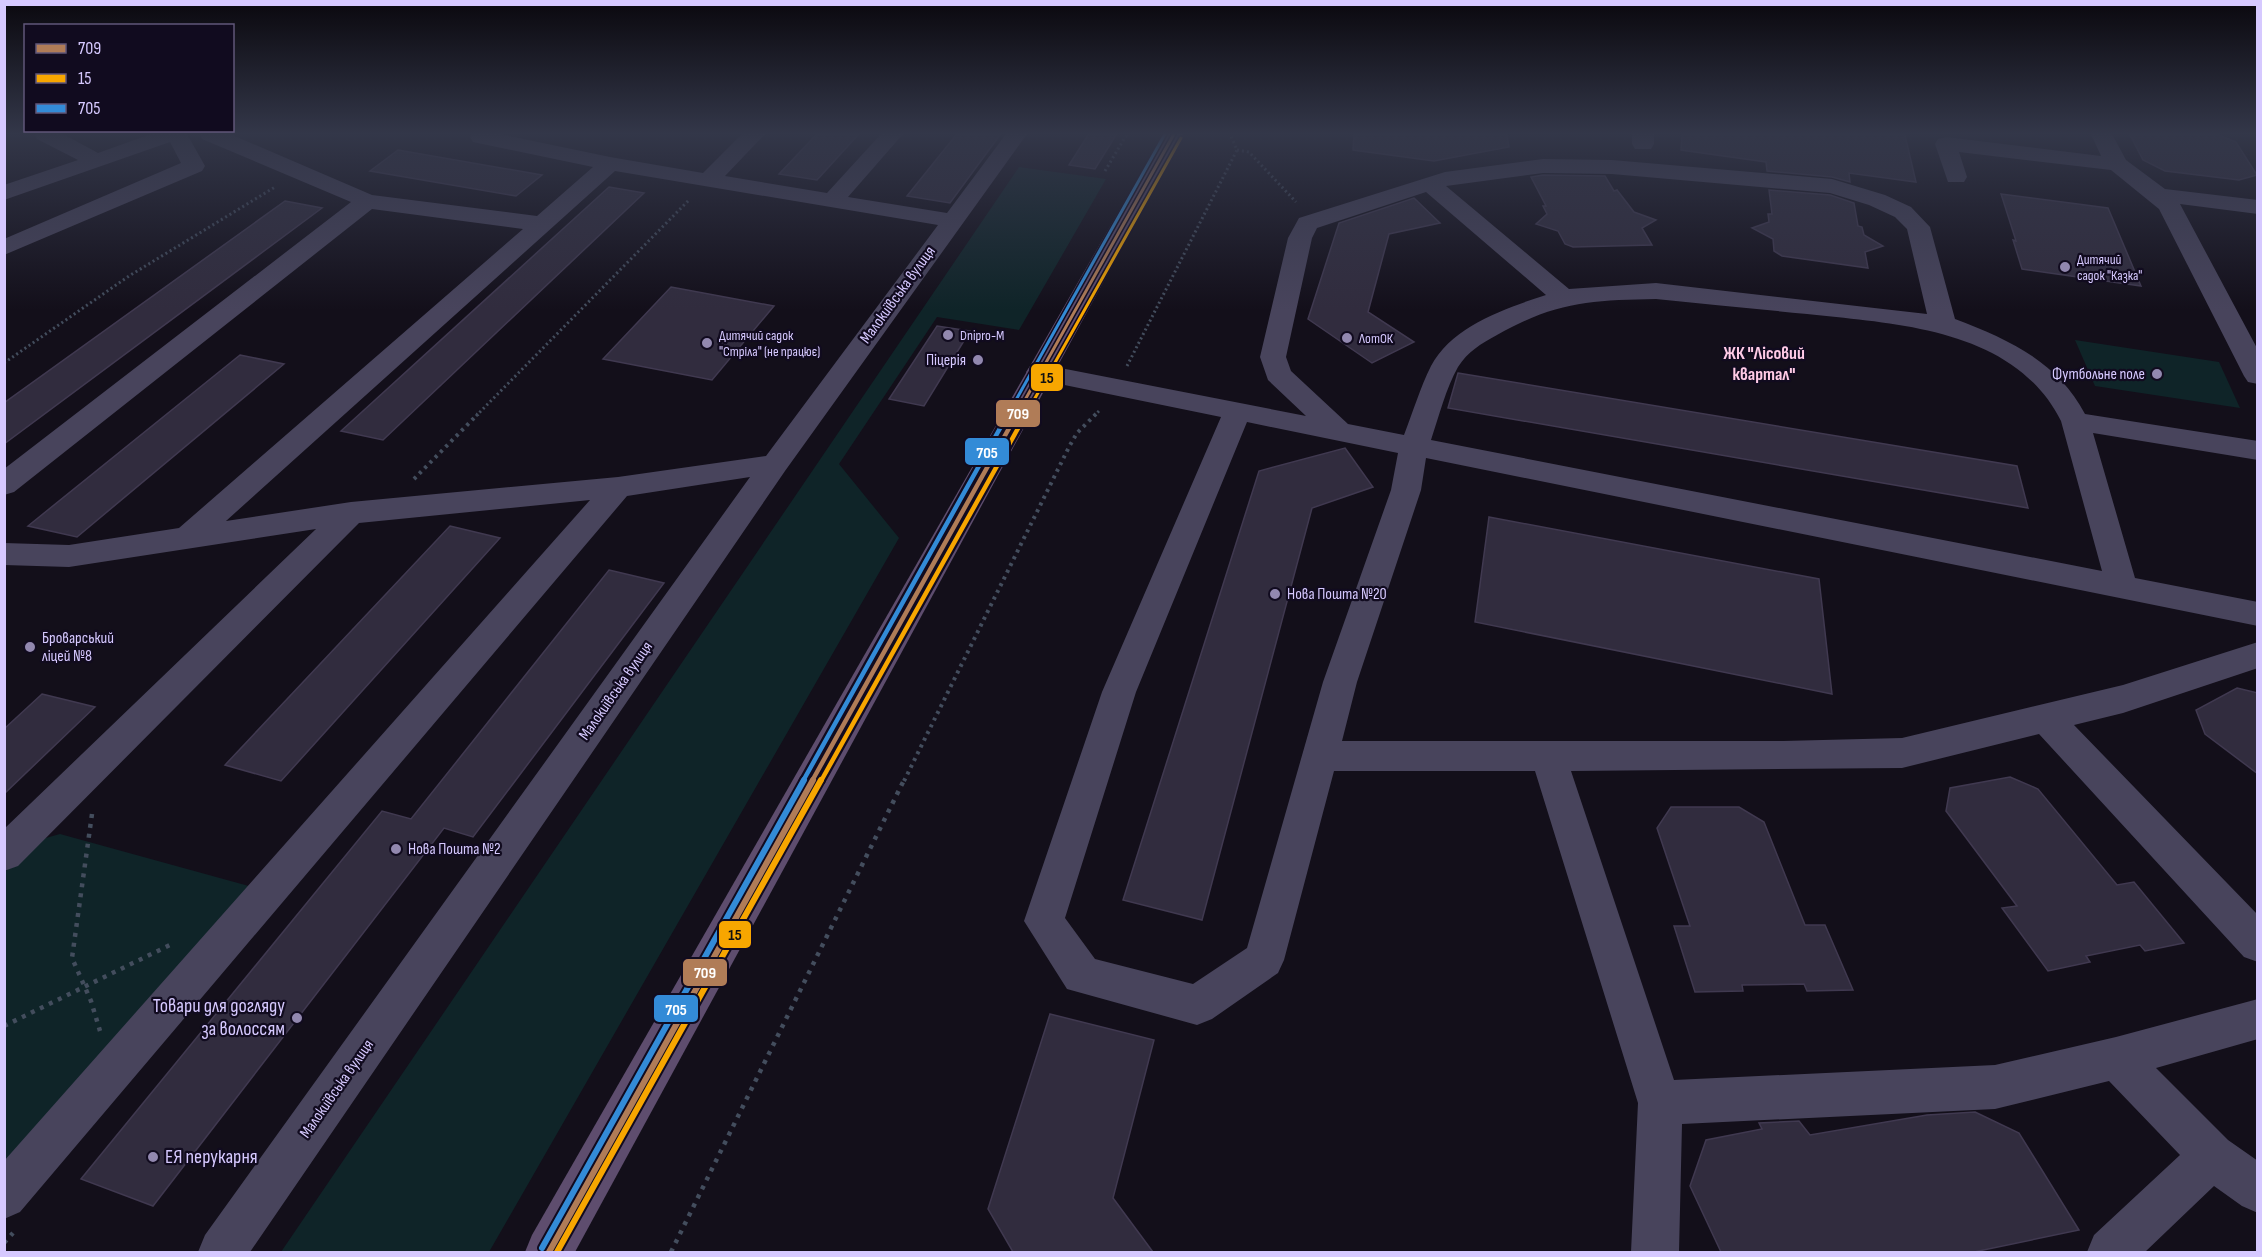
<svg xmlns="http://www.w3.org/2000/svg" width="2262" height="1257" font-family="'Sofia Sans Condensed',sans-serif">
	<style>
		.green { fill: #0f2428 }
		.building { fill: #312c3e; stroke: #403950; stroke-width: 1.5 }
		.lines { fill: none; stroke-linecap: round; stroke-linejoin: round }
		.path-far2 { stroke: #434d5d; stroke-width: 3; stroke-dasharray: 2 3; stroke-linecap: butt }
		.path-far1 { stroke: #434d5d; stroke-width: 4; stroke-dasharray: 3 4.5; stroke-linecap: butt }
		.path { stroke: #434d5d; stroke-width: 4.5; stroke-dasharray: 4 6; stroke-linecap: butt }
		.minor { fill: #48445c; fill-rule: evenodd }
		.major { fill: #5e4d6e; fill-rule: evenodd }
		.bus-1-far2-casing { stroke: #110b1f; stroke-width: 6 }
		.bus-1-far1-casing { stroke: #110b1f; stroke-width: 9 }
		.bus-1-casing { stroke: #110b1f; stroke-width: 10 }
		.bus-2-far2-casing { stroke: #110b1f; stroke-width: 6 }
		.bus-2-far1-casing { stroke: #110b1f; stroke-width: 9 }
		.bus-2-casing { stroke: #110b1f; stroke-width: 10 }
		.bus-3-far2-casing { stroke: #110b1f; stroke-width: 6 }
		.bus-3-far1-casing { stroke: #110b1f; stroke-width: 9 }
		.bus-3-casing { stroke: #110b1f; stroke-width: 10 }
		.bus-1-far2 { stroke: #b07c57; stroke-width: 3 }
		.bus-1-far1 { stroke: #b07c57; stroke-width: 4.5 }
		.bus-1 { stroke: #b07c57; stroke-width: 6 }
		.bus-2-far2 { stroke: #f7a600; stroke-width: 3 }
		.bus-2-far1 { stroke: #f7a600; stroke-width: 4.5 }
		.bus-2 { stroke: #f7a600; stroke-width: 6 }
		.bus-3-far2 { stroke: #338bd7; stroke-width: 3 }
		.bus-3-far1 { stroke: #338bd7; stroke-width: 4.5 }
		.bus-3 { stroke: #338bd7; stroke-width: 6 }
		.poi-dot { fill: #9288af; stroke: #110b1f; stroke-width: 2 }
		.labels { text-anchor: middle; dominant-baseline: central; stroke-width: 4.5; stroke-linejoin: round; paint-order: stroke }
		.far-poi-label { font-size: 14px; fill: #d6c9ff; stroke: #110b1f; text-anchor: start }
		.street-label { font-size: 16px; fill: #d6c9ff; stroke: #110b1f }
		.poi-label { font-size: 16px; fill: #d6c9ff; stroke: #110b1f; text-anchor: start }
		.neighbourhood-label { font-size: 18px; font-weight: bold; fill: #ffcbe6; stroke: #110b1f }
		.near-poi-label { font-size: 20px; fill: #d6c9ff; stroke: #110b1f; text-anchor: end }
		.line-badge { stroke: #110b1f; stroke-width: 2 }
		.badge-label { font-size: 16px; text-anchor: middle; font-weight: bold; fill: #fff }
		.pale-badge-label { font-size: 16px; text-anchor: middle; font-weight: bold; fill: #111 }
	</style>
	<rect width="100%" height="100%" fill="#130f1a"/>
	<!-- green -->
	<g class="green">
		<polygon points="1019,167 1106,179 1019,330 937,317 839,464 899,538 489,1252 281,1252"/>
		<polygon points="2075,340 2219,362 2240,408 2095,386"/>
		<polygon points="60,834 256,888 5,1182 5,872 35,841"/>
	</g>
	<!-- building -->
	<g class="building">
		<polygon points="816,135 858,135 817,180 779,174"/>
		<polygon points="956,135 1000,135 950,203 907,196"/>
		<polygon points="1088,135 1116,135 1095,169 1069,165"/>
		<polygon points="1354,135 1507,135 1509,147 1434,161 1353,150"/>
		<polygon points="1682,135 1905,135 1916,182 1849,173 1850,182 1832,177 1767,171 1766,162 1681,150"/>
		<polygon points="2130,135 2219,135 2236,142 2257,175 2239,180 2165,171 2143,160"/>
		<polygon points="398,150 542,175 516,196 370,171"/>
		<polygon points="1543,175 1605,176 1614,191 1617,190 1634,212 1656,220 1642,228 1652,245 1573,247 1565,244 1558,231 1536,224 1547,214 1543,206 1546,206 1531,177"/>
		<polygon points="609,187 644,193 383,440 341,431"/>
		<polygon points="1769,190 1830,195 1854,203 1858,226 1862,227 1864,235 1883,246 1865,252 1868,268 1782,256 1774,251 1773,239 1752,228 1769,222 1768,214 1772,214"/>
		<polygon points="2001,194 2108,208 2141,286 2022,269 2013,240 2016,241"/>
		<polygon points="1414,198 1440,223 1389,234 1368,312 1414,342 1372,363 1308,319 1339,223"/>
		<polygon points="285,201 322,208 4,444 4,403"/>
		<polygon points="671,287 774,306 712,380 603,359"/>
		<polygon points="937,326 970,331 924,406 889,399"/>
		<polygon points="240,355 284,364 77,537 28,526"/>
		<polygon points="1458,373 2017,466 2028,508 1448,408"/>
		<polygon points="1345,448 1373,487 1312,508 1202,920 1123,900 1259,471"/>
		<polygon points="1489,517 1819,579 1832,694 1475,622"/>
		<polygon points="450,526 500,538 281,781 225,765"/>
		<polygon points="609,570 664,583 473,837 444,828 153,1206 81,1179 382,811 411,819"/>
		<polygon points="2237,688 2258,693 2258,774 2205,734 2196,710"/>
		<polygon points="42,694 95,707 4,794 4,729"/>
		<polygon points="2010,777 2038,789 2117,885 2134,882 2184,943 2145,951 2140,945 2086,956 2090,962 2048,971 2002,908 2017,906 1946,811 1950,788"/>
		<polygon points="1671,807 1739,807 1764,822 1805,925 1825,925 1853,990 1807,991 1804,984 1742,985 1743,991 1695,992 1674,926 1690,926 1657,828"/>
		<polygon points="1050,1014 1154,1040 1113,1198 1153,1252 1013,1252 988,1209"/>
		<polygon points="1975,1112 2019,1133 2079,1230 1974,1252 1721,1252 1690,1186 1706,1140 1762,1129 1759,1123 1799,1121 1810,1135 1927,1115"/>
	</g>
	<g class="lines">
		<!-- path-far2 -->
		<g class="path-far2">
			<polyline points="1237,150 1249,152 1296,202"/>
			<polyline points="1105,171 1127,134"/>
			<polyline points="4,363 129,276 275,187"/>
			<polyline points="1127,366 1237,150 1230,134"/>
			<polyline points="476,416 689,200"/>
			<polyline points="1094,416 1101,409"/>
		</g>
		<!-- path-far1 -->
		<g class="path-far1">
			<polyline points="414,479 478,414"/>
			<polyline points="904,781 1069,447 1077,433 1096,414"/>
		</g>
		<!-- path -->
		<g class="path">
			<polyline points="92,814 72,958 91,1001 100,1031"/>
			<polyline points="4,1026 174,943"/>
			<polyline points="4,1243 13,1233"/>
			<polyline points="671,1252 904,780"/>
		</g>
		<!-- minor -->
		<g class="minor">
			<polygon points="35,134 63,134 98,153 151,134 187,134 205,166 202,171 4,255 4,239 181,163 170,142 4,200 4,185 78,160 37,139"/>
			<path d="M200 134H230L372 195 537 216 593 167 473 142 470 137 472 134H500L610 157 703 173 742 134H765L725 176 827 193 881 134H903L848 197 947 213 1006 134H1027L785 471 250 1252H198L205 1235 750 477 627 496 20 1212 4 1219V1161L590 500 359 523 18 866 4 871V829L316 529 69 567 4 565V543L69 545 179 528 523 229 372 209 14 492 4 495V469L351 202 202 139ZM615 171 938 225 766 456 618 477 351 502 226 521Z"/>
			<polygon points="1632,134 1654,134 1654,144 1651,149 1635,149 1632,144"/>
			<polygon points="2091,134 2112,134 2126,160 2165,189 2258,200 2258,214 2180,204 2258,350 2258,384 2248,382 2244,376 2159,209 2111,170 1959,152 1967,177 1964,182 1948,182 1935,144 1938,139 1946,137 2101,156"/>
			<path d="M1543 159 1612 160 1832 179 1885 195 1911 207 1930 227 1955 319C2008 339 2058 362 2085 414L2258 441V460L2093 433 2135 578 2258 602V626L1426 458 1421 490 1357 682 1342 741H1783L1902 738 2123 685 2258 642V668L2123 713 2074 725 2258 915V962L2244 957 2039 734 1902 768 1571 771 1674 1080 1995 1065 2116 1037 2258 999V1039L2156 1068 2228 1140 2258 1161V1213L2242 1206 2214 1186 2145 1252H2087L2094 1235 2180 1155 2109 1081 1995 1109 1682 1124 1679 1252H1631L1638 1103 1535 771H1334L1284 960 1278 973 1212 1019 1197 1025 1067 989 1024 921 1102 692 1221 417 1040 380 1030 378 1026 372 1030 366 1040 364 1306 416 1268 380 1260 357 1288 238 1299 218 1445 172ZM1543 173 1612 174 1830 193 1869 205 1895 217 1907 229 1927 314 1656 283 1569 289 1446 186ZM1426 192 1546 295C1506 308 1452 326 1431 366 1420 388 1413 412 1404 435L1348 424 1291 371 1286 357 1312 238 1317 228ZM1656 299C1706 304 1756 309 1807 314 1897 324 2014 328 2061 421L2102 571 1431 440C1439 416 1446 388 1458 367 1468 351 1481 344 1497 335 1555 302 1591 300 1656 299ZM1247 422 1398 453 1391 490 1323 682 1247 948 1193 984 1095 959 1065 918 1136 692Z"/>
		</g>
		<!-- major -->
		<polygon class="major" points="1163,134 1184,134 575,1252 525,1252 532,1235"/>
		<defs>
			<polyline id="bus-1-far2" points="1016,416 1174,134"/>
			<polyline id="bus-1-far1" points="812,781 1017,414"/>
			<polyline id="bus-1" points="549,1252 813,780"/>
			<polyline id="bus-2-far2" points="1025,416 1181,138"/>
			<polyline id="bus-2-far1" points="821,781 1026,414"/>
			<polyline id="bus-2" points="557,1252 821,780"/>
			<polyline id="bus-3-far2" points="1007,416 1165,134"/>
			<polyline id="bus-3-far1" points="803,781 1008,414"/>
			<polyline id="bus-3" points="542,1248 804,780"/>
		</defs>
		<!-- bus-1-far2 casing -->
		<use href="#bus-1-far2" class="bus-1-far2-casing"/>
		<!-- bus-1-far1 casing -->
		<use href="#bus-1-far1" class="bus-1-far1-casing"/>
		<!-- bus-1 casing -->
		<use href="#bus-1" class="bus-1-casing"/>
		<!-- bus-2-far2 casing -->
		<use href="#bus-2-far2" class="bus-2-far2-casing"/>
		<!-- bus-2-far1 casing -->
		<use href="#bus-2-far1" class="bus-2-far1-casing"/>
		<!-- bus-2 casing -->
		<use href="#bus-2" class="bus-2-casing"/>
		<!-- bus-3-far2 casing -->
		<use href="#bus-3-far2" class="bus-3-far2-casing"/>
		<!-- bus-3-far1 casing -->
		<use href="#bus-3-far1" class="bus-3-far1-casing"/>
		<!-- bus-3 casing -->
		<use href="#bus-3" class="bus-3-casing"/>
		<!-- bus-1-far2 -->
		<use href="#bus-1-far2" class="bus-1-far2"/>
		<!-- bus-1-far1 -->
		<use href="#bus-1-far1" class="bus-1-far1"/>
		<!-- bus-1 -->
		<use href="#bus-1" class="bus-1"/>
		<!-- bus-2-far2 -->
		<use href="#bus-2-far2" class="bus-2-far2"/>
		<!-- bus-2-far1 -->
		<use href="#bus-2-far1" class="bus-2-far1"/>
		<!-- bus-2 -->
		<use href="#bus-2" class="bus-2"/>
		<!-- bus-3-far2 -->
		<use href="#bus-3-far2" class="bus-3-far2"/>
		<!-- bus-3-far1 -->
		<use href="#bus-3-far1" class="bus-3-far1"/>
		<!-- bus-3 -->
		<use href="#bus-3" class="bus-3"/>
	</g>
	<!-- sky -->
	<linearGradient id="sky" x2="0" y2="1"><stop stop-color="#0a080e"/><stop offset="0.43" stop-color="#333749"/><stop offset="1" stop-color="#333749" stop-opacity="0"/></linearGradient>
	<rect width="2262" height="310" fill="url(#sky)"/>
	<!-- markers -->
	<g class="poi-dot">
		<circle cx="2065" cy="267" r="6"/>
		<circle cx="948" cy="335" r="6"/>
		<circle cx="1347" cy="338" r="6"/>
		<circle cx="707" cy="343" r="6"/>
		<circle cx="978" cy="360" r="6"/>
		<circle cx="2157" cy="374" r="6"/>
		<circle cx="1275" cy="594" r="6"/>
		<circle cx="30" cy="647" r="6"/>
		<circle cx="396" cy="849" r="6"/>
		<circle cx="297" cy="1018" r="6"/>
		<circle cx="153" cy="1157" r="6"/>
	</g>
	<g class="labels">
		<!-- far-poi labels -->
		<g class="far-poi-label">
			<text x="2077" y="259">Дитячий<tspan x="2077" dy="16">садок "Казка"</tspan></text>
			<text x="719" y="335">Дитячий садок<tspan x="719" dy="16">"Стріла" (не працює)</tspan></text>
			<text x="960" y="335">Dnipro-M</text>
			<text x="1359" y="338">ЛотОК</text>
		</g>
		<!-- street labels -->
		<g class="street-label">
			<text transform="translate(898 295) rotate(-54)">Малокиївська вулиця</text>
			<text transform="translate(616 691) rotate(-55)">Малокиївська вулиця</text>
			<text transform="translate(337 1089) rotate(-55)">Малокиївська вулиця</text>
		</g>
		<!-- poi labels -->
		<g class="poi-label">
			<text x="966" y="360" text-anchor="end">Піцерія</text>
			<text x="2145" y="374" text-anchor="end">Футбольне поле</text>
			<text x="1287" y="594">Нова Пошта №20</text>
			<text x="42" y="638">Броварський<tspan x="42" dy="18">ліцей №8</tspan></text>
			<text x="408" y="849">Нова Пошта №2</text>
		</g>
		<!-- neighbourhood labels -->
		<g class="neighbourhood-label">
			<text x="1764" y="353">ЖК "Лісовий<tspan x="1764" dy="21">квартал"</tspan></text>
		</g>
		<!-- near-poi labels -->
		<g class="near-poi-label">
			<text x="285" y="1006">Товари для догляду<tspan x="285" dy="23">за волоссям</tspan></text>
			<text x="165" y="1157" text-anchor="start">ЕЯ перукарня</text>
		</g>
	</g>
	<g class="line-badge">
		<rect x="1030" y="363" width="34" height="29" rx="6" fill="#f7a600"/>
		<rect x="995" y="399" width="46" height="29" rx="6" fill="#b07c57"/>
		<rect x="964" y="437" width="46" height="29" rx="6" fill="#338bd7"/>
		<rect x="718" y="920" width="34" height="29" rx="6" fill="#f7a600"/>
		<rect x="682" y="958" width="46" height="29" rx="6" fill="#b07c57"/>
		<rect x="653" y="994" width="46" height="29" rx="6" fill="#338bd7"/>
	</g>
	<g class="badge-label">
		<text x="1018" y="419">709</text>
		<text x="987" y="458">705</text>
		<text x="705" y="978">709</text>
		<text x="676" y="1015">705</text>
	</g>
	<g class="pale-badge-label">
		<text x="1047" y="383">15</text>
		<text x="735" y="940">15</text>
	</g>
	<!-- border -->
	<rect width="2262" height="1257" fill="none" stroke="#d6c9ff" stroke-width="12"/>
	<!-- legend -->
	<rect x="24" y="24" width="210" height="108" fill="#110b1f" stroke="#605779" stroke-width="1.5"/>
	<rect x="36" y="44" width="30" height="9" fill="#b07c57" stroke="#605779" stroke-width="1.5"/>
	<text x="78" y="54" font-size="18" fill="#d6c9ff">709</text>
	<rect x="36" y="74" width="30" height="9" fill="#f7a600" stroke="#605779" stroke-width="1.5"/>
	<text x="78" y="84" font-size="18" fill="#d6c9ff">15</text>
	<rect x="36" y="104" width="30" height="9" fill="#338bd7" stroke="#605779" stroke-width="1.5"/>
	<text x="78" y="114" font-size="18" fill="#d6c9ff">705</text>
</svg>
